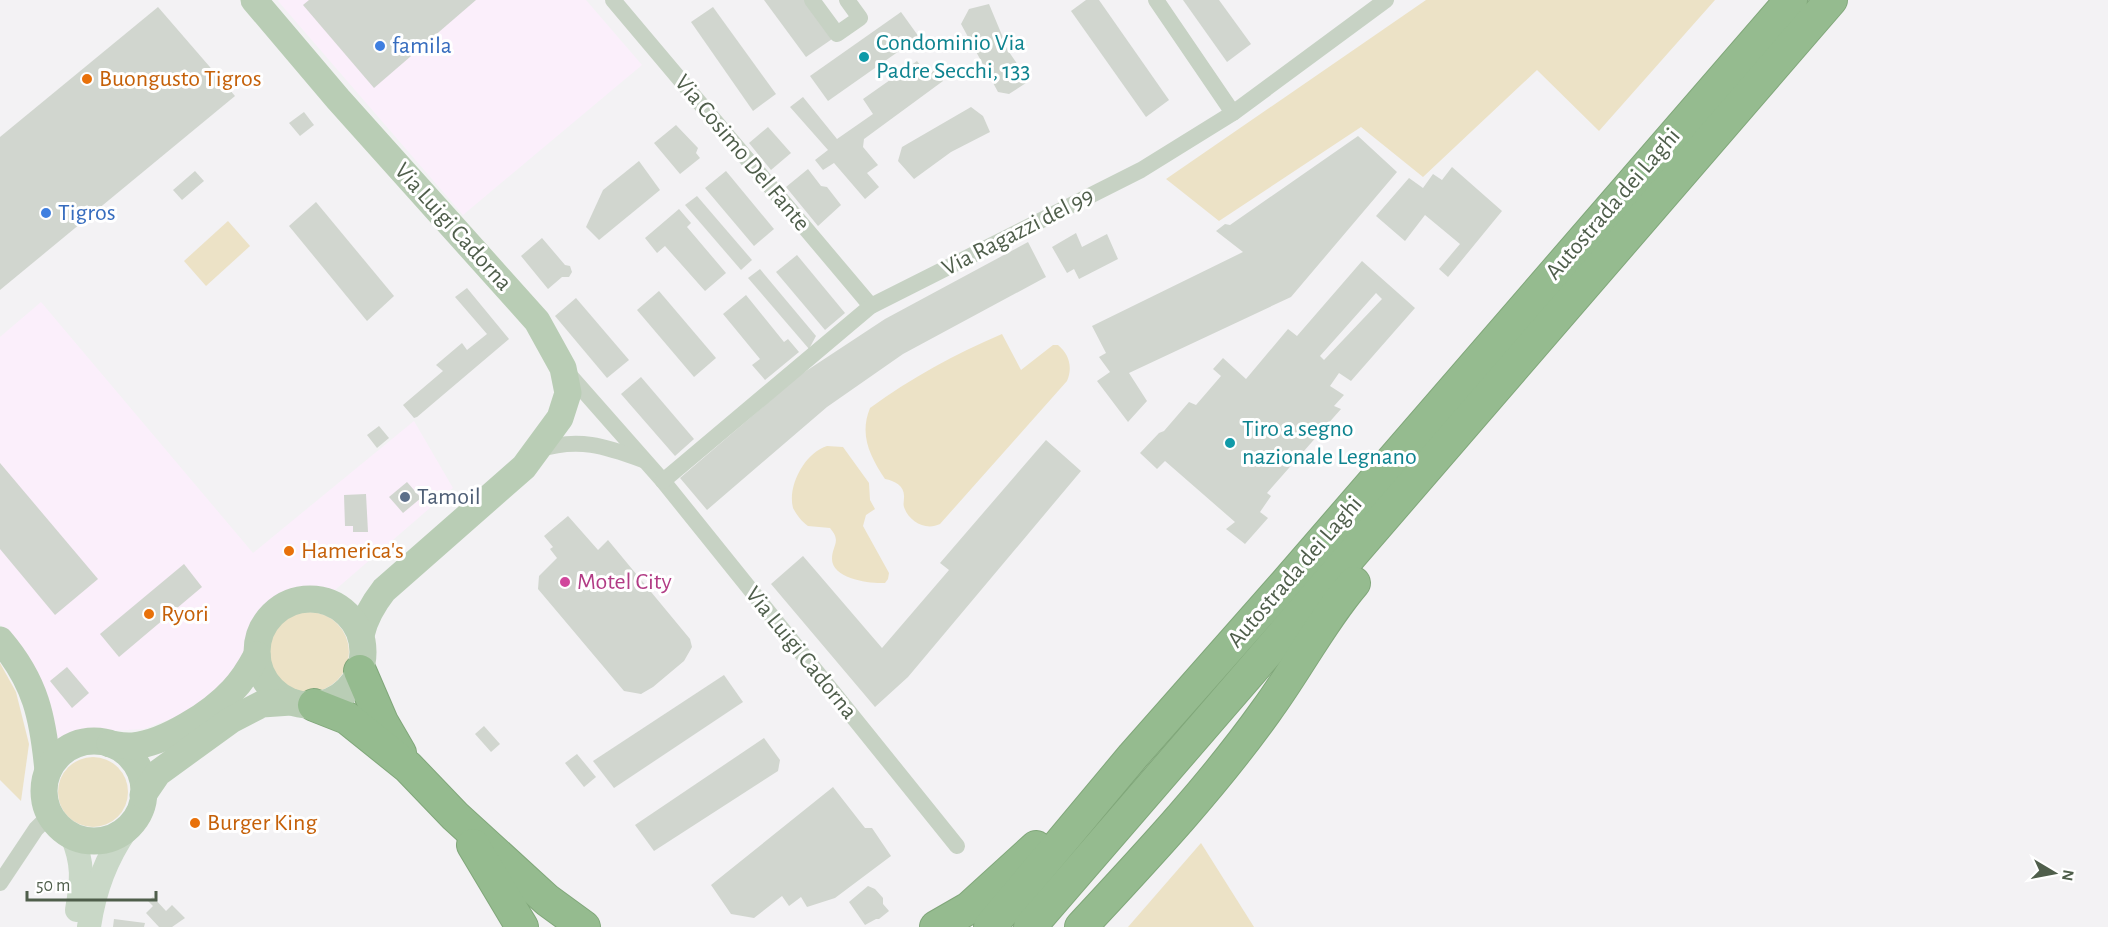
<svg xmlns="http://www.w3.org/2000/svg" width="2108" height="927" font-family="'Alegreya Sans',sans-serif">
	<style>
		.commercial { fill: #fbeffb }
		.green { fill: #ece2c6 }
		.building { fill: #d1d6cf; fill-rule: evenodd }
		.lines { fill: none; stroke-linecap: round; stroke-linejoin: round }
		.motorway-casing { stroke: #80a77a; stroke-width: 34 }
		.minor { stroke: #c7d2c4; stroke-width: 16 }
		.secondary { stroke: #c9d8c7; stroke-width: 24 }
		.primary { stroke: #b9cdb5; stroke-width: 27 }
		.motorway { stroke: #95bb8f; stroke-width: 32 }
		.shop-dot { fill: #3f7fe0; stroke: #fff; stroke-width: 2 }
		.culture-dot { fill: #0f9aa8; stroke: #fff; stroke-width: 2 }
		.food-dot { fill: #e8710a; stroke: #fff; stroke-width: 2 }
		.service-dot { fill: #5c6f8a; stroke: #fff; stroke-width: 2 }
		.hotel-dot { fill: #d1479c; stroke: #fff; stroke-width: 2 }
		.labels { text-anchor: middle; dominant-baseline: central; stroke-width: 6; stroke-linejoin: round; paint-order: stroke }
		.culture-label { font-size: 24px; fill: #0d838f; stroke: #fff; text-anchor: start }
		.shop-label { font-size: 24px; fill: #366cbe; stroke: #fff; text-anchor: start }
		.food-label { font-size: 24px; fill: #c56008; stroke: #fff; text-anchor: start }
		.street-label { font-size: 24px; fill: #4f5e4b; stroke: #fff }
		.service-label { font-size: 24px; fill: #4e5e75; stroke: #fff; text-anchor: start }
		.hotel-label { font-size: 24px; fill: #b23c85; stroke: #fff; text-anchor: start }
	</style>
	<rect width="100%" height="100%" fill="#f3f2f4"/>
	<!-- commercial -->
	<g class="commercial">
		<polygon points="279,0 586,0 642,65 463,215 278,1"/>
		<polygon points="41,302 253,553 414,421 453,488 335,590 306,588 284,593 266,605 254,623 243,658 228,680 183,714 144,729 91,732 56,746 24,654 0,624 0,337"/>
	</g>
	<!-- green -->
	<g class="green">
		<polygon points="1426,0 1715,0 1599,131 1537,70 1423,177 1361,127 1219,221 1166,179"/>
		<polygon points="228,221 250,246 206,286 184,261"/>
		<path d="M1002 334 1021 370 1053 345H1058C1069 354 1073 367 1067 381L940 524C926 531 909 522 904 507 903 504 904 501 904 498 905 486 895 481 885 479 870 456 859 435 870 408 911 378 955 354 1002 334Z"/>
		<path d="M827 446 843 447 869 483 870 500 875 509 866 515 863 526 889 573 888 579 885 583C871 584 832 579 832 559 832 545 842 542 830 528L808 526C802 522 796 514 793 508 787 485 806 452 827 446Z"/>
		<circle cx="309" cy="652" r="40"/>
		<polygon points="0,663 16,692 29,744 21,801 0,780"/>
		<circle cx="93" cy="792" r="35"/>
		<polygon points="1201,843 1254,927 1128,927"/>
	</g>
	<!-- building -->
	<g class="building">
		<polygon points="309,0 476,0 374,88 303,5"/>
		<polygon points="764,0 807,0 835,37 806,57"/>
		<polygon points="1086,0 1099,0 1169,100 1146,117 1071,11"/>
		<polygon points="1183,0 1219,0 1251,44 1227,62"/>
		<polygon points="989,4 1009,52 1029,81 1009,94 998,92 961,24 969,9"/>
		<polygon points="158,7 235,96 0,290 0,137"/>
		<polygon points="713,7 776,94 753,111 691,22"/>
		<polygon points="901,12 919,37 828,101 810,76"/>
		<polygon points="917,61 928,75 935,70 943,81 864,139 863,147 878,165 867,173 879,187 865,199 834,163 823,170 815,160 828,150 790,107 803,97 837,139 873,114 863,99"/>
		<polygon points="971,107 983,116 990,132 951,152 914,179 898,161 902,147"/>
		<polygon points="304,112 314,125 300,136 289,123"/>
		<polygon points="676,125 698,148 696,153 700,158 680,174 654,143"/>
		<polygon points="768,127 791,153 771,170 749,143"/>
		<polygon points="1358,136 1397,172 1291,297 1129,373 1147,401 1128,422 1097,381 1110,372 1099,357 1106,353 1092,326 1243,252 1216,231 1225,224 1230,225"/>
		<polygon points="639,161 660,190 599,240 586,227 603,190"/>
		<polygon points="1452,167 1502,211 1448,277 1439,269 1460,244 1425,215 1405,241 1376,216 1409,178 1423,188 1433,174 1442,180"/>
		<polygon points="808,169 821,186 827,187 841,205 818,226 786,187"/>
		<polygon points="195,171 204,181 182,200 173,190"/>
		<polygon points="726,171 774,229 754,246 705,188"/>
		<polygon points="697,196 752,260 741,270 685,205"/>
		<polygon points="316,202 394,296 367,321 289,226"/>
		<polygon points="679,209 691,223 687,227 726,273 705,291 665,246 657,253 645,238"/>
		<polygon points="1076,233 1082,247 1107,234 1118,259 1079,279 1074,269 1067,273 1052,247"/>
		<polygon points="542,238 565,265 570,266 572,272 569,277 562,277 548,289 521,256"/>
		<polygon points="1028,242 1046,277 903,354 827,407 707,510 680,478 800,375 885,319"/>
		<polygon points="797,255 845,313 825,330 776,272"/>
		<path d="M1362 261 1415 308 1351 381 1339 373 1330 386 1344 395 1334 406 1341 409 1267 493 1271 496 1260 512 1268 518 1245 544 1226 529 1235 522 1165 461 1157 469 1140 453 1159 433 1164 431 1189 402 1196 405 1221 376 1213 369 1223 358 1246 379 1288 329 1297 336ZM1376 293 1382 299 1324 360 1320 356Z"/>
		<polygon points="760,269 816,336 809,349 748,278"/>
		<polygon points="467,288 509,339 417,417 414,418 403,405 443,371 436,365 462,343 467,350 487,334 455,297"/>
		<polygon points="659,291 716,358 694,377 637,310"/>
		<polygon points="746,295 784,342 788,339 799,352 765,380 752,365 760,359 723,314"/>
		<polygon points="576,298 629,360 607,378 555,316"/>
		<polygon points="641,377 694,439 675,456 621,394"/>
		<polygon points="379,426 389,438 377,448 367,435"/>
		<polygon points="1046,440 1081,471 908,677 875,707 771,584 803,556 882,648 949,570 940,563"/>
		<polygon points="0,463 98,579 55,615 0,549"/>
		<polygon points="407,482 421,498 403,513 389,497"/>
		<polygon points="366,494 368,532 353,532 353,526 345,526 344,495"/>
		<polygon points="568,516 598,550 608,540 690,639 692,647 684,661 653,687 641,694 624,691 538,589 539,576 557,558 550,549 553,547 544,536"/>
		<polygon points="184,564 202,587 119,657 100,634"/>
		<polygon points="67,667 89,693 72,708 50,681"/>
		<polygon points="724,675 743,702 614,788 593,761"/>
		<polygon points="484,726 500,744 491,752 475,734"/>
		<polygon points="764,738 780,760 778,771 654,851 635,825"/>
		<polygon points="577,754 596,777 584,787 565,763"/>
		<polygon points="833,787 865,828 872,828 891,856 835,898 807,907 801,897 789,906 782,896 754,918 731,914 711,885"/>
		<polygon points="868,886 875,889 883,898 883,904 889,911 879,919 876,919 865,925 849,902"/>
		<polygon points="153,897 166,911 172,905 185,918 172,927 159,927 146,913 153,906 148,901"/>
		<polygon points="114,919 145,923 144,927 113,927"/>
	</g>
	<g class="lines">
		<defs>
			<g id="motorway">
				<polyline points="360,671 382,722 400,753"/>
				<polyline points="314,705 347,718 408,767 455,816 547,900 584,927"/>
				<polyline points="473,845 522,927"/>
				<polyline points="936,927 969,908 1036,847"/>
				<polyline points="990,927 1133,756 1285,584 1791,0"/>
				<polyline points="1030,927 1831,0"/>
				<path d="M1081 927C1146 857 1211 788 1266 711 1297 669 1320 623 1354 583"/>
			</g>
		</defs>
		<!-- motorway casing -->
		<use href="#motorway" class="motorway-casing"/>
		<!-- minor -->
		<g class="minor">
			<polyline points="613,0 871,306"/>
			<polyline points="812,0 837,34 860,18 847,0"/>
			<polyline points="1156,0 1233,113"/>
			<polyline points="566,371 663,481 957,846"/>
			<path d="M538 450C578 437 605 446 643 460"/>
			<polyline points="663,481 871,306 1141,170 1233,113 1386,0"/>
			<polyline points="0,883 36,829 50,815"/>
		</g>
		<!-- secondary -->
		<g class="secondary">
			<path d="M72 836C84 864 82 881 77 910"/>
			<path d="M89 927C94 891 105 860 126 830"/>
		</g>
		<!-- primary -->
		<g class="primary">
			<path d="M254 0 338 99 537 321 563 368 568 393 560 418 524 467 384 590C373 604 365 617 361 635"/>
			<circle cx="310" cy="652" r="53"/>
			<path d="M0 640C36 682 43 718 48 771"/>
			<circle cx="94" cy="791" r="50"/>
			<path d="M110 744C117 745 126 746 133 746 165 743 212 713 233 690 243 680 250 668 257 655"/>
			<polyline points="143,795 158,773 231,720 262,704 291,702"/>
		</g>
		<!-- motorway -->
		<use href="#motorway" class="motorway"/>
	</g>
	<!-- markers -->
	<g class="shop-dot">
		<circle cx="380" cy="46" r="6"/>
		<circle cx="46" cy="213" r="6"/>
	</g>
	<g class="culture-dot">
		<circle cx="864" cy="57" r="6"/>
		<circle cx="1230" cy="443" r="6"/>
	</g>
	<g class="food-dot">
		<circle cx="87" cy="79" r="6"/>
		<circle cx="289" cy="551" r="6"/>
		<circle cx="149" cy="614" r="6"/>
		<circle cx="195" cy="823" r="6"/>
	</g>
	<circle class="service-dot" cx="405" cy="497" r="6"/>
	<circle class="hotel-dot" cx="565" cy="582" r="6"/>
	<g class="labels">
		<!-- culture labels -->
		<g class="culture-label">
			<text x="876" y="43">Condominio Via<tspan x="876" dy="28">Padre Secchi, 133</tspan></text>
			<text x="1242" y="429">Tiro a segno<tspan x="1242" dy="28">nazionale Legnano</tspan></text>
		</g>
		<!-- shop labels -->
		<g class="shop-label">
			<text x="392" y="46">famila</text>
			<text x="58" y="213">Tigros</text>
		</g>
		<!-- food labels -->
		<g class="food-label">
			<text x="99" y="79">Buongusto Tigros</text>
			<text x="301" y="551">Hamerica's</text>
			<text x="161" y="614">Ryori</text>
			<text x="207" y="823">Burger King</text>
		</g>
		<!-- street labels -->
		<g class="street-label">
			<text transform="translate(742 153) rotate(50)">Via Cosimo Del Fante</text>
			<text transform="translate(1613 204) rotate(-49)">Autostrada dei Laghi</text>
			<text transform="translate(453 227) rotate(48)">Via Luigi Cadorna</text>
			<text transform="translate(1018 232) rotate(-27)">Via Ragazzi del 99</text>
			<text transform="translate(1295 572) rotate(-49)">Autostrada dei Laghi</text>
			<text transform="translate(801 653) rotate(51)">Via Luigi Cadorna</text>
		</g>
		<!-- service labels -->
		<g class="service-label">
			<text x="417" y="497">Tamoil</text>
		</g>
		<!-- hotel labels -->
		<g class="hotel-label">
			<text x="577" y="582">Motel City</text>
		</g>
	</g>
	<!-- north arrow -->
	<g transform="translate(2054 873) rotate(100)" stroke="#ffffff" stroke-width="4.5" paint-order="stroke">
	<path d="M0-4.5L10 22L0 15L-10 22Z" fill="#4f5e4b"/>
	<text y="-9" font-size="16" font-weight="bold" text-anchor="middle" fill="#4f5e4b">N</text>
	</g>
	<!-- scale -->
	<path d="M27 891v9h129v-9" fill="none" stroke="#4f5e4b" stroke-width="3"/>
	<text x="36" y="891" font-size="18" fill="#4f5e4b" stroke="#ffffff" stroke-width="4.5" paint-order="stroke">50 m</text>
</svg>
